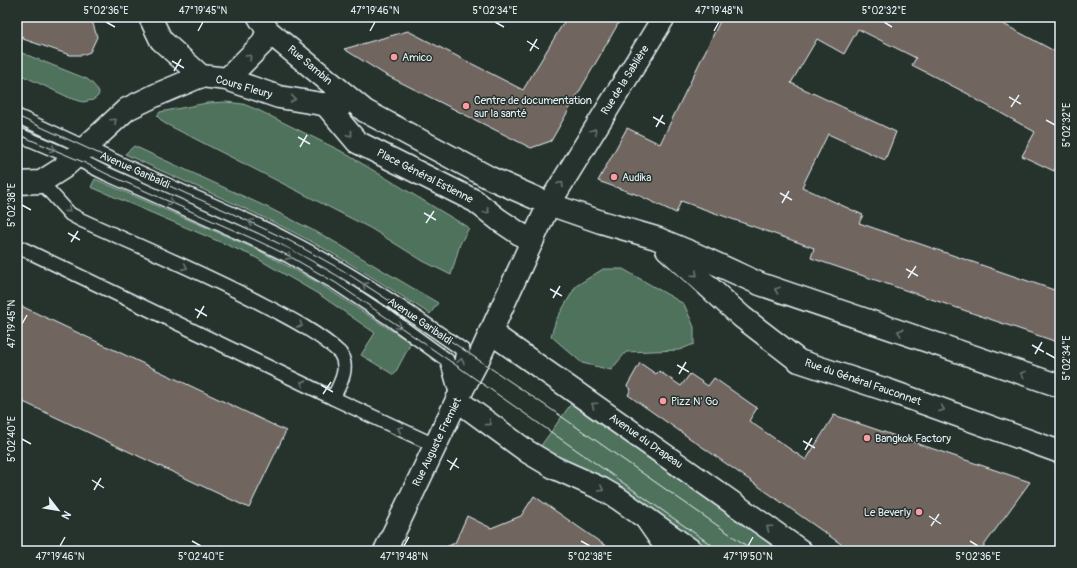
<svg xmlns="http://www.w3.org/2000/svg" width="1077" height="568" font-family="Pangolin,sans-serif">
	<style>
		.green { fill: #50725c; stroke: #9cb2aa }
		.building { fill: #71655e; stroke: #e8f1f8 }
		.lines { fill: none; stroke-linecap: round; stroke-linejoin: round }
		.service-casing { stroke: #e8f1f8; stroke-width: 16 }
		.minor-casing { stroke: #e8f1f8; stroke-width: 25 }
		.tertiary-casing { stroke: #e8f1f8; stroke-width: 25 }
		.secondary-casing { stroke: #e8f1f8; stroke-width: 25 }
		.service { stroke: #26332d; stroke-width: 13 }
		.minor { stroke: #26332d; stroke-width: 22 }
		.tertiary { stroke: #26332d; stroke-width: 22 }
		.secondary { stroke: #26332d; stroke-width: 22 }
		.tram { stroke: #e8f1f8; stroke-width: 1 }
		.oneway { stroke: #6a7674 }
		.ticks { fill: none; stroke: #e8f1f8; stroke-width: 1.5 }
		.poi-dot { fill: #ff9aa2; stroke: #26332d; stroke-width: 1.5 }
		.labels { text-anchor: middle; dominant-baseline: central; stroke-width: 3; stroke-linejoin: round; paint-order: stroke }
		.poi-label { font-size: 11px; fill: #e8f1f8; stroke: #26332d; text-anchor: start }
		.street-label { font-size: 11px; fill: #e8f1f8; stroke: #26332d }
		.neatline { fill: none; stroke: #e8f1f8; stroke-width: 1.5 }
		.ticks-label { font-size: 10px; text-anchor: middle; fill: #e8f1f8 }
	</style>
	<rect width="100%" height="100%" fill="#26332d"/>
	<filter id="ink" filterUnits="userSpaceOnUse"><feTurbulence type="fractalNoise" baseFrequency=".025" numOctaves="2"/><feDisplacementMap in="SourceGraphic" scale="8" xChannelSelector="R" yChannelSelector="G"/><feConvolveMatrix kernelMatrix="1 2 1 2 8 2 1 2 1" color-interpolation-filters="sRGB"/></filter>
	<g filter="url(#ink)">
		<!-- green -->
		<g class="green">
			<path d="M17 51 87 79C93 83 96 87 99 93L98 96 93 100 83 102 70 98 17 73Z"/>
			<polygon points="226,102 243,104 258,110 341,151 469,228 460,244 451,275 423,261 370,228 164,123 157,116 160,112 207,103"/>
			<path d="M134 146 271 209 328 238 438 303 430 314C384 285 339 255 291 231 236 203 180 180 125 154Z"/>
			<polygon points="95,179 258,250 317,282 411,343 394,375 361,355 375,333 320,295 253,256 91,187"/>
			<polygon points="603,269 623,269 684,304 694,327 694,344 679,350 626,352 611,370 582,363 551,336 556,320 576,286"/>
			<polygon points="571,404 780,551 709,551 621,490 569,465 540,447"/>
		</g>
		<!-- building -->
		<g class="building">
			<polygon points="17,17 91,17 97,37 90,52 82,55 70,55 23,39 24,37 17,35"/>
			<polygon points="567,17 622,17 551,141 531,148 384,74 344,49 408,31 523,90"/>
			<polygon points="722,17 990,17 1060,54 1060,158 1054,171 1022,156 1035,132 970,96 970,95 912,65 916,58 858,29 844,54 817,39 791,83 896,132 885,160 828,134 802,187 863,215 859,223 1060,292 1060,343 811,258 814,248 681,201 676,213 638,195 598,181 627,128 660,144"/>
			<polygon points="17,304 286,431 249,508 17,399"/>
			<polygon points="640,363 656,374 659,371 681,386 690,374 708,386 714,378 757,408 749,421 806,460 834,415 1030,482 980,551 851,551 628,395 631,389 627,386"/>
			<polygon points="534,496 613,551 437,551 455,543 467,516 491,528 521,516"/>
		</g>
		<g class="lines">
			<defs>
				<g id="service">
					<path d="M17 116C73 142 129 168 185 193 220 208 255 223 289 241 350 272 408 311 463 350L460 368 458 388"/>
					<polyline points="17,134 83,162 107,174 258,241 289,256 336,283 389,318 447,360 455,389"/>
					<path d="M17 246 333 398C340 384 350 368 340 353 320 334 291 319 266 306 206 274 143 248 81 220L70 214 41 182"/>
					<polyline points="333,398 436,446"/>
					<polyline points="643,522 661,548 666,551"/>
				</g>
				<g id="minor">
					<polyline points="17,183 41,182 63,168 74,158 127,109 156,95 201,76"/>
					<polyline points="549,204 664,17"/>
				</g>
				<polyline id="tertiary" points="385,551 457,400"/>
				<g id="secondary">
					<polyline points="150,17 161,40 201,76 227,79 279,97 340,107"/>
					<polyline points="259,17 268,31 365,111 490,178 549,204 601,222 656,238 697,255 760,284 1060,386"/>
					<polyline points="227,79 262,44 268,31"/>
					<polyline points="325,104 357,142 475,201 499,220 532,242"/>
					<polyline points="549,204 478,360 457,400 528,452 555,468 602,489 619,499 692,551"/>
					<polyline points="667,249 742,317 799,361 890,391 1060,452"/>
					<polyline points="490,332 801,551"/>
				</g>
			</defs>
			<!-- service casing -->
			<use href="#service" class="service-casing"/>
			<!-- minor casing -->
			<use href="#minor" class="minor-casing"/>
			<!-- tertiary casing -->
			<use href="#tertiary" class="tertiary-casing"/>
			<!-- secondary casing -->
			<use href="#secondary" class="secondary-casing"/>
			<!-- service -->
			<use href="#service" class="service"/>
			<!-- minor -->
			<use href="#minor" class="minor"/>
			<!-- tertiary -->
			<use href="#tertiary" class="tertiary"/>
			<!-- secondary -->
			<use href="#secondary" class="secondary"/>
			<!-- tram -->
			<g class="tram">
				<polyline points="17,116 187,194 231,213 290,241 342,270 433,329 555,412 754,551"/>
				<polyline points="17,134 83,162 107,174 258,241 289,256 336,283 460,368 720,551"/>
			</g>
		</g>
		<!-- one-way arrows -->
		<defs><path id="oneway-chevron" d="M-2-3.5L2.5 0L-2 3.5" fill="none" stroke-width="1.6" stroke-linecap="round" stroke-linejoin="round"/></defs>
		<g class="oneway">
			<use href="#oneway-chevron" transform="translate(249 57) rotate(-45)"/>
			<use href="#oneway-chevron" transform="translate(293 99) rotate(9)"/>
			<use href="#oneway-chevron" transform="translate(114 121) rotate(-43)"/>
			<use href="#oneway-chevron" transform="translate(594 131) rotate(-58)"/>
			<use href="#oneway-chevron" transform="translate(350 134) rotate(50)"/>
			<use href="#oneway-chevron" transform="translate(53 149) rotate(23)"/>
			<use href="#oneway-chevron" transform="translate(561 184) rotate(-58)"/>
			<use href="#oneway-chevron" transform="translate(171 202) rotate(24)"/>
			<use href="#oneway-chevron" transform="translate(68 210) rotate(44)"/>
			<use href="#oneway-chevron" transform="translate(487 211) rotate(38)"/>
			<use href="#oneway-chevron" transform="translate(251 222) rotate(-154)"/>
			<use href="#oneway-chevron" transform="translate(289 257) rotate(28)"/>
			<use href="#oneway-chevron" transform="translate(185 267) rotate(24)"/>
			<use href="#oneway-chevron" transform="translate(695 274) rotate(42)"/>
			<use href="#oneway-chevron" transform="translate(365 285) rotate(-147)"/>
			<use href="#oneway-chevron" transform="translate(777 290) rotate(-161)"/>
			<use href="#oneway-chevron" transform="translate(300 325) rotate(32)"/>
			<use href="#oneway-chevron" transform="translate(399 326) rotate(35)"/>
			<use href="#oneway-chevron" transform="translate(900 332) rotate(-161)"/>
			<use href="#oneway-chevron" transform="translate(461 361) rotate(-80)"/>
			<use href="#oneway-chevron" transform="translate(1023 374) rotate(-161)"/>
			<use href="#oneway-chevron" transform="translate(303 383) rotate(-154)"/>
			<use href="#oneway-chevron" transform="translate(594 405) rotate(-145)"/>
			<use href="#oneway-chevron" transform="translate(942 409) rotate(20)"/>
			<use href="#oneway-chevron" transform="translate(489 423) rotate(37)"/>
			<use href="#oneway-chevron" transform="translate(400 429) rotate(-155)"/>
			<use href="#oneway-chevron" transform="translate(601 489) rotate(28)"/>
			<use href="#oneway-chevron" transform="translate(769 528) rotate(-145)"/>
		</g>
	</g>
	<!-- ticks -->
	<path class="ticks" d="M106 22 115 27M495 22 504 27M884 22 892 27M198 31 203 22M370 31 375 22M714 31 719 22M527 41 539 49M530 51 537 39M172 61 184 68M174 71 181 59M1009 97 1021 104M1011 107 1019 95M653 117 665 124M1046 120 1055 125M656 127 663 115M298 137 310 144M300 147 307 135M780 193 792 200M782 203 789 191M22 205 31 210M424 213 436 220M426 223 434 211M68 233 80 240M71 242 78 231M906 269 918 276M908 278 916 266M550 289 562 296M553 298 560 286M195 309 207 316M197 318 204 306M22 324 27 315M1032 345 1044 352M1046 353 1055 358M1035 354 1042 342M677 365 689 372M679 374 686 362M321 385 333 392M323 394 331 382M22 439 31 444M803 441 815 448M805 450 812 438M447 460 459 468M450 470 457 458M92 480 104 488M94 490 101 478M929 516 941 524M931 526 939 514M192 541 201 546M581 541 590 546M970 541 978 546M60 546 65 537M404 546 409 537M748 546 753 537"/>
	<!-- markers -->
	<g class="poi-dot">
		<circle cx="394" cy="57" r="4"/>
		<circle cx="466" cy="106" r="4"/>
		<circle cx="614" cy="177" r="4"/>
		<circle cx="663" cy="401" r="4"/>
		<circle cx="867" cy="438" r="4"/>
		<circle cx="919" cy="512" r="4"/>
	</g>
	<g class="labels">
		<!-- poi labels -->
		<g class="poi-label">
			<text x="402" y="57">Amico</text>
			<text x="474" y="100">Centre de documentation<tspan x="474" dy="13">sur la santé</tspan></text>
			<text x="622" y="177">Audika</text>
			<text x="671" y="401">Pizz N' Go</text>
			<text x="875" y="438">Bangkok Factory</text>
			<text x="911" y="512" text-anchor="end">Le Beverly</text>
		</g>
		<!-- street labels -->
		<g class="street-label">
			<text transform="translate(310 65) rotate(40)">Rue Sambin</text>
			<text transform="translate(625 80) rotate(-58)">Rue de la Sablière</text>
			<text transform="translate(244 87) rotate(16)">Cours Fleury</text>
			<text transform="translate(135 170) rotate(24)">Avenue Garibaldi</text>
			<text transform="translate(425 176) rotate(27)">Place Général Estienne</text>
			<text transform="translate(420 321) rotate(34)">Avenue Garibaldi</text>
			<text transform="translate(863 382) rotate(19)">Rue du Général Fauconnet</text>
			<text transform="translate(646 441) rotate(35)">Avenue du Drapeau</text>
			<text transform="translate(437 442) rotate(-64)">Rue Auguste Fremiet</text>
		</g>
	</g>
	<!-- margin -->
	<rect width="1077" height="568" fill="none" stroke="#26332d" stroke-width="44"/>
	<!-- north arrow -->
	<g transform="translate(58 510) rotate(121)" stroke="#26332d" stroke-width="3" paint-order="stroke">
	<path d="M0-3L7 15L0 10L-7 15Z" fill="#e8f1f8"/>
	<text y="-6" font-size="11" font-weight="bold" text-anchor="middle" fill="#e8f1f8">N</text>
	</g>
	<rect x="22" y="22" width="1033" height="524" class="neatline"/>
	<g class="ticks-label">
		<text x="106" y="14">5°02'36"E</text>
		<text x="203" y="14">47°19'45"N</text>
		<text x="375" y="14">47°19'46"N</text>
		<text x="495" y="14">5°02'34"E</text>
		<text x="719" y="14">47°19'48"N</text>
		<text x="884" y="14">5°02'32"E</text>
		<text transform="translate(1066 125) rotate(-90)" y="4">5°02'32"E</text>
		<text transform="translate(11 205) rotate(-90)" y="4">5°02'38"E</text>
		<text transform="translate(11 324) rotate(-90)" y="4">47°19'45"N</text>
		<text transform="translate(1066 358) rotate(-90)" y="4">5°02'34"E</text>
		<text transform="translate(11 439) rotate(-90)" y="4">5°02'40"E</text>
		<text x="60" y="560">47°19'46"N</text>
		<text x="201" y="560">5°02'40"E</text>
		<text x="404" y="560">47°19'48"N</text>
		<text x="590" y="560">5°02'38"E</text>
		<text x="748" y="560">47°19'50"N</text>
		<text x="978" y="560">5°02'36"E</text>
	</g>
</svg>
